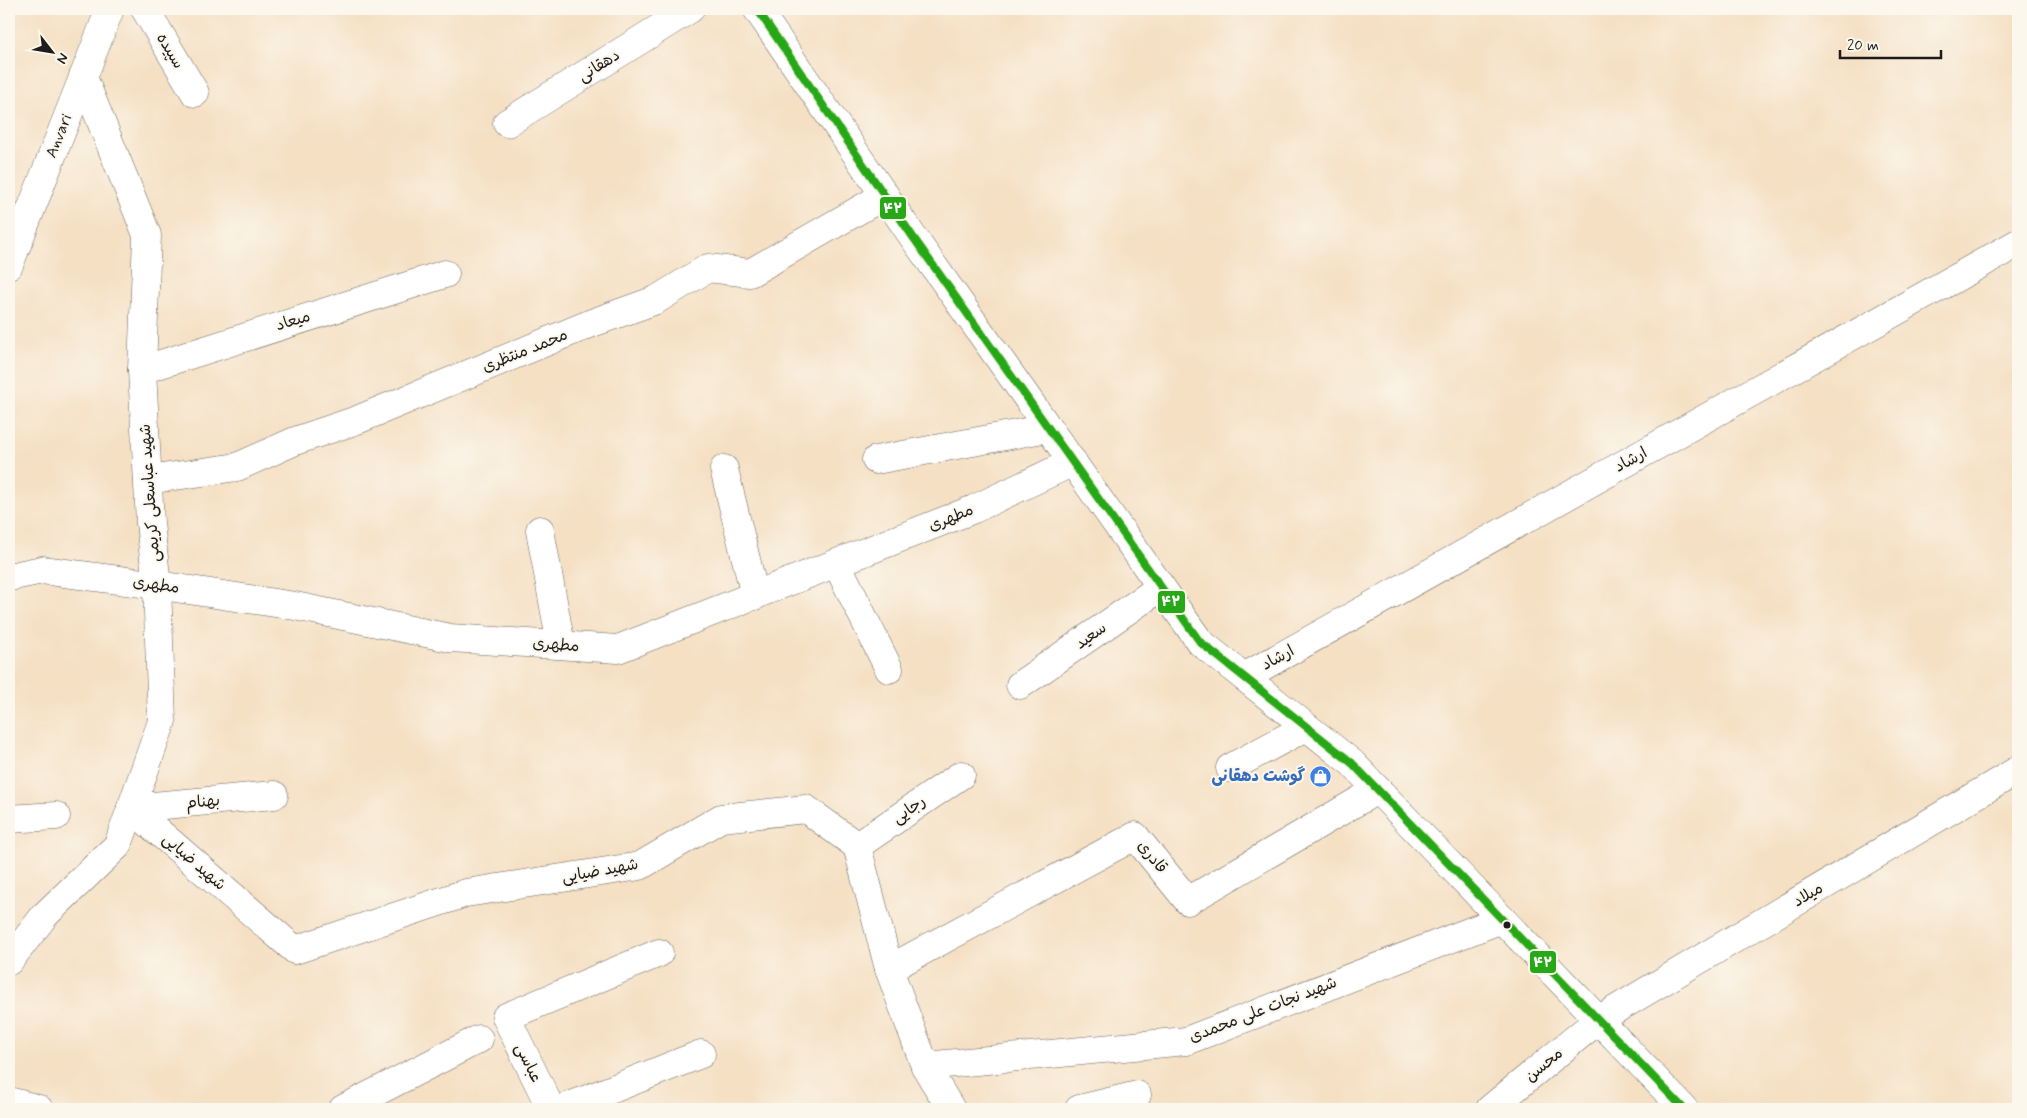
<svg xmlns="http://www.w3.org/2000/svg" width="2027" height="1118" font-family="Mynerve,'Playpen Sans Arabic',sans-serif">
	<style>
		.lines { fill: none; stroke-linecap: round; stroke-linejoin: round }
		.minor-casing { stroke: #686157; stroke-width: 29 }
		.minor { stroke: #fff; stroke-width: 28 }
		.bus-1-casing { stroke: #fbf7ec; stroke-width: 11 }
		.bus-1 { stroke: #27a816; stroke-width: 8 }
		.bus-dot { fill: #1c1c1c; stroke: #fbf7ec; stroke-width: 2 }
		.labels { text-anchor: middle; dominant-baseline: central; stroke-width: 4; stroke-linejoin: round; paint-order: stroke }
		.street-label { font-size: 16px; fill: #1c1c1c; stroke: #fbf7ec }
		.shop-label { font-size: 16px; font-weight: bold; fill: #366cbe; stroke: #fbf7ec; text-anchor: end }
		.line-badge { stroke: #fbf7ec; stroke-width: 2 }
		.badge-label { font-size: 14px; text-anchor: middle; font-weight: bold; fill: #fff }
	</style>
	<rect width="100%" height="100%" fill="#fbf7ec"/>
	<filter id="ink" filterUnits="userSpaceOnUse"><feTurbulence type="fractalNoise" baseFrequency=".02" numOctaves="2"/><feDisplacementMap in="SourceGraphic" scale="10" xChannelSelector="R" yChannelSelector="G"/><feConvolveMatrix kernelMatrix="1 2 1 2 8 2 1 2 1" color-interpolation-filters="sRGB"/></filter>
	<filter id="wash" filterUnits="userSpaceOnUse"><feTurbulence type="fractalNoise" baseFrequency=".0096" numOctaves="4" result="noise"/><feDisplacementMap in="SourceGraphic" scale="20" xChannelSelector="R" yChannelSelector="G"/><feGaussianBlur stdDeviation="1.12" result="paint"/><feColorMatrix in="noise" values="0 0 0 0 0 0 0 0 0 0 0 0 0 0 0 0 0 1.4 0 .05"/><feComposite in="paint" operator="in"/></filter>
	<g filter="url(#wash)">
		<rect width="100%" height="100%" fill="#f5e0c4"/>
	</g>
	<g filter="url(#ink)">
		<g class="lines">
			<defs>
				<g id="minor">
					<polyline points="145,9 195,93"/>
					<polyline points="757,9 913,237 1200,642 1352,763 1684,1109"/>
					<polyline points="507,123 690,9"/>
					<polyline points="9,265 110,9"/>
					<polyline points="142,370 445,274"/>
					<polyline points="876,460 1048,428"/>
					<polyline points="724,469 755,596"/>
					<polyline points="148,480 237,467 295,441 357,420 592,323 656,300 708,268 750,273 885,195"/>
					<polyline points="540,530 561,645"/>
					<polyline points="837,564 889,669"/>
					<polyline points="9,577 42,570 157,585 295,606 450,638 618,649 974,509 1073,462"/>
					<polyline points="1244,677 2018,243"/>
					<polyline points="1020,685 1161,587"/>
					<polyline points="1230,768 1306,727"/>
					<polyline points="131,808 295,950 466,893 640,866 721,818 806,809 857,846 889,969 925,1066 951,1109"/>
					<polyline points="131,808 274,795"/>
					<polyline points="9,819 56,816"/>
					<polyline points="857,846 961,775"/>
					<polyline points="9,961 45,915 118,845 162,721 157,585 150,523 142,370 147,235 83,77"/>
					<polyline points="889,969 1135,836 1188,901 1377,790"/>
					<polyline points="925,1066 1186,1041 1502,919"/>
					<polyline points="9,1101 39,1109"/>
					<polyline points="343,1109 479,1039"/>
					<polyline points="551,1109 506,1017 659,953"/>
					<polyline points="562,1109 701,1054"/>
					<polyline points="1079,1109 1137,1095"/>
					<polyline points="1490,1109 1598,1020 2018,770"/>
				</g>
			</defs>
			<!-- minor casing -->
			<use href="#minor" class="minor-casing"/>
			<!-- minor -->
			<use href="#minor" class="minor"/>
			<defs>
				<polyline id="bus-1" points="757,9 913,237 1200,642 1352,763 1684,1109"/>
			</defs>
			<!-- bus-1 casing -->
			<use href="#bus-1" class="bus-1-casing"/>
			<!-- bus-1 -->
			<use href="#bus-1" class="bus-1"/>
		</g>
	</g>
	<!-- icons -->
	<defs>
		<symbol id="shop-disc" viewBox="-11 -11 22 22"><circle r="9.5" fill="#3f7fe0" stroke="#fbf7ec"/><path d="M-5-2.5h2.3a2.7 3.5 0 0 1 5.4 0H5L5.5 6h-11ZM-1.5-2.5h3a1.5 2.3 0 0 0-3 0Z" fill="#fff"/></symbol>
	</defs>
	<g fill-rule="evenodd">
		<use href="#shop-disc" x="1308" y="764" width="25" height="25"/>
	</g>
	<!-- markers -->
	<circle class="bus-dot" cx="1507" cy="925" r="4.5"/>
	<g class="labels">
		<!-- street labels -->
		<g class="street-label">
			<text transform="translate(170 51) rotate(59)">سپیده</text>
			<text transform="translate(599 66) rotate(-32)">دهقانی</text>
			<text transform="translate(59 136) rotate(-68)">Anvari</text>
			<text transform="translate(293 321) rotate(-17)">میعاد</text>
			<text transform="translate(525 351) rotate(-22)">محمد منتظری</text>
			<text transform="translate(1631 460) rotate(-29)">ارشاد</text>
			<text transform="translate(150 493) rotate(-94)">شهید عباسعلی کریمی</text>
			<text transform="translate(951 518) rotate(-22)">مطهری</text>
			<text transform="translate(156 585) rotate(8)">مطهری</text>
			<text transform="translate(1091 636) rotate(-35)">سعید</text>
			<text transform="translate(556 645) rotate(4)">مطهری</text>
			<text transform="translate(1278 658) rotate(-29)">ارشاد</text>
			<text transform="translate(203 802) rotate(-5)">بهنام</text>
			<text transform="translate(909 810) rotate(-35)">رجایی</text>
			<text transform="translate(1152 857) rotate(51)">قادری</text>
			<text transform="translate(194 862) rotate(41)">شهید ضیایی</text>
			<text transform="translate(600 871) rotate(-10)">شهید ضیایی</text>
			<text transform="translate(1808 895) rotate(-31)">میلاد</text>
			<text transform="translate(1263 1010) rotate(-21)">شهید نجات علی محمدی</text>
			<text transform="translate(528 1063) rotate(64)">عباسی</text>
			<text transform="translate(1544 1065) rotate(-40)">محسن</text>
		</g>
		<!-- shop labels -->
		<g class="shop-label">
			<text x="1305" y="776">گوشت دهقانی</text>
		</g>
	</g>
	<g class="line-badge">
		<rect x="879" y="196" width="28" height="24" rx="5" fill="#27a816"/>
		<rect x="1157" y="590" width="29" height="24" rx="5" fill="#27a816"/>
		<rect x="1529" y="950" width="28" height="24" rx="5" fill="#27a816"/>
	</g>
	<g class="badge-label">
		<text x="893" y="213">۴۲</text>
		<text x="1171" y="606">۴۲</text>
		<text x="1543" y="967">۴۲</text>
	</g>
	<!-- margin -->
	<rect width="2027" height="1118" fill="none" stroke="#fbf7ec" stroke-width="30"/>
	<!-- north arrow -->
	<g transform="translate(52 52) rotate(121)" stroke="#fbf7ec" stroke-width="4" paint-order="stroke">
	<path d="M0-4L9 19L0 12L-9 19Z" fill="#1c1c1c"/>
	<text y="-8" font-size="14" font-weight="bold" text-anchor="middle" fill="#1c1c1c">N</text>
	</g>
	<!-- scale -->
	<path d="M1840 50v8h101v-8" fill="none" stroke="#1c1c1c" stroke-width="2.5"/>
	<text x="1847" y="50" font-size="15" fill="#1c1c1c" stroke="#fbf7ec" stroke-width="4" paint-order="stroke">20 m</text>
</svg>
